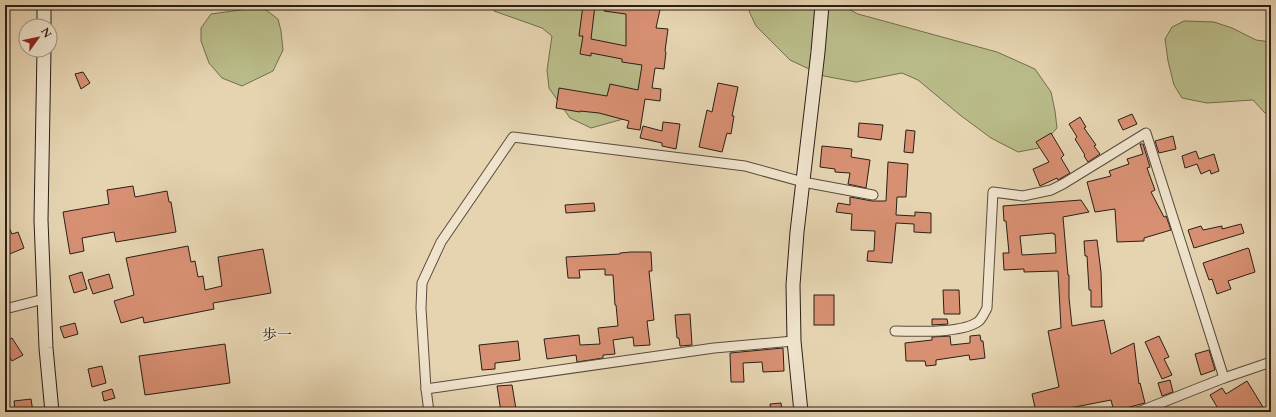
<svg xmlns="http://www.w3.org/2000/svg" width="1276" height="417" font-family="Cardo,'Noto Serif JP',serif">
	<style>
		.green { fill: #b9bc89; stroke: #726e50 }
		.building { fill: #d89073; stroke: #2a1f17; fill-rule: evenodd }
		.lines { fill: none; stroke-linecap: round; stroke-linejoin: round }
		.street-casing { stroke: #594c3e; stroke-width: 11 }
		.secondary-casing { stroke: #2a1f17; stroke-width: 15 }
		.street { stroke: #efe3cc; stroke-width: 9 }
		.secondary { stroke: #efe3cc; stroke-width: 13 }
		.labels { text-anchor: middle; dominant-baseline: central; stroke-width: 3; stroke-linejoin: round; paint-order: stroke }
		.neighbourhood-label { font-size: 15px; fill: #2a1f17; stroke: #efe3cc }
	</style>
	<rect width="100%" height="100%" fill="#e6d4b1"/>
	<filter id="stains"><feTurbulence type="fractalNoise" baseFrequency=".005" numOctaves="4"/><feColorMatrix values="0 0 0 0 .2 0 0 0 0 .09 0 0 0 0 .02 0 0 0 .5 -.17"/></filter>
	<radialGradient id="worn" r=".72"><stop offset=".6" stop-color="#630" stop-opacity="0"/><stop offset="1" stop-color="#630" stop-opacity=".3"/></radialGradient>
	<!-- green -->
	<g class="green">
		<polygon points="494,5 642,5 643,87 634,116 591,128 570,118 549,88 547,70 552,36 542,28 494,11"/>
		<polygon points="753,5 841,5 858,14 997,52 1035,69 1051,92 1055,111 1057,128 1039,148 1018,152 991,138 960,115 918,80 902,73 856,82 824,76 790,60 756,26 749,11"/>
		<polygon points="262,7 278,19 281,31 283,50 273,71 242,86 222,78 209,63 201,41 201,28 211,14"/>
		<polygon points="1184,21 1214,22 1232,28 1256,40 1271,42 1271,116 1265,113 1253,100 1207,103 1182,98 1174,85 1168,61 1165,39 1172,27"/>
	</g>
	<!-- building -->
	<g class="building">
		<polygon points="583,5 595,5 591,39 626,46 626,14 604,11 605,5 661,5 656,28 668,29 665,51 666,52 664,69 655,68 652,88 661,89 660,101 645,99 640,130 627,128 629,121 599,113 580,111 580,112 556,108 559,88 607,96 610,84 638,90 642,65 622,62 622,59 591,53 591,56 580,54 583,36 579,36"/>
		<polygon points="83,72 90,83 81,89 75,74"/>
		<polygon points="718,83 738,87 732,116 734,116 731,134 727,133 722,152 699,147 707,110 712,112"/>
		<polygon points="1132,114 1137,124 1123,130 1118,120"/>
		<polygon points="1080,117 1086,127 1084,128 1096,145 1094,146 1100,154 1088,162 1084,156 1085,155 1075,139 1077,137 1069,124"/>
		<polygon points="663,122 680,124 676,149 662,146 662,143 640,138 643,126 662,131"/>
		<polygon points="859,123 883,125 881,140 858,137"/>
		<polygon points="906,130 915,131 913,153 904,152"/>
		<polygon points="1051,133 1064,155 1061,158 1070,173 1058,180 1057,178 1040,186 1033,169 1049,162 1036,142"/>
		<polygon points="1173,136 1176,149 1159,153 1155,141"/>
		<polygon points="1140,144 1143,144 1150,167 1147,168 1155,190 1151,192 1164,217 1166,216 1171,230 1144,238 1144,241 1117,242 1115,209 1095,212 1087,182 1111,176 1109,171 1129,164 1127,159 1143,154"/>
		<polygon points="822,146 852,149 851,157 870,160 866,188 848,184 850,173 835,172 835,169 820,167"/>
		<polygon points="1196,151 1199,159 1214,154 1219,171 1211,174 1210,170 1201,174 1197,164 1185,168 1182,156"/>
		<polygon points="888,162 908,164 906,197 897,197 896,215 915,216 915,212 931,213 931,233 914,232 914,224 896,223 892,263 867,261 868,251 874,251 875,231 851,230 852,214 836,212 838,203 850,205 850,197 872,201 886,201"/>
		<polygon points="133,186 135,197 167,191 169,202 171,202 176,232 116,242 114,232 82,238 84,251 70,254 63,212 109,204 107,190"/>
		<path d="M1081 200 1089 212 1063 217 1068 275H1069V298L1072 326 1104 320 1111 354 1134 343 1139 384 1140 383 1145 403 1126 408V412H1114L1111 400 1049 412H1036L1032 394 1059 387 1048 331 1061 328 1058 271 1024 272V269L1004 270 1003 253H1009L1006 221H1004L1003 206ZM1053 233V234H1055L1056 253 1022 255 1020 236Z"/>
		<polygon points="594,203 595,211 566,213 565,205"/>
		<polygon points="5,219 12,234 18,232 24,248 5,256"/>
		<polygon points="1241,224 1244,233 1194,248 1188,230 1201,226 1203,230 1222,226 1222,229"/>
		<polygon points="1097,240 1101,272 1102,307 1091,307 1091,290 1089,290 1087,256 1085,256 1084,241"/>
		<polygon points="188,246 191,262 195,261 198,277 203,276 205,290 222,286 218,257 263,249 271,293 213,303 214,309 144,323 143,317 121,323 114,301 134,295 126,258"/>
		<polygon points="1248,248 1249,249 1255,272 1228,281 1231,289 1217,294 1212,279 1209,280 1203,263"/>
		<polygon points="631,252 651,252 652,271 649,271 654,320 647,321 650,345 634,346 633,337 613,340 615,354 603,355 603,358 577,362 576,355 547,359 544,339 579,335 580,345 600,344 598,328 618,326 616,305 615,305 613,275 605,275 605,269 579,270 580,278 568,278 566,257 620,254 620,253"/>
		<polygon points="82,272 87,289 74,293 69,276"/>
		<polygon points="109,274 113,288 93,294 88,280"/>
		<polygon points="943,290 959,290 960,314 944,314"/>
		<rect x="814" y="295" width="20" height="30"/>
		<polygon points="690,314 692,345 680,346 679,338 677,338 675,315"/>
		<polygon points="932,319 947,319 948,324 932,325"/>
		<polygon points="75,323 78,334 64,338 60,327"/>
		<polygon points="980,335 981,341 983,341 985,358 970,360 969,355 936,360 936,365 926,366 925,361 906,361 905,343 932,340 932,337 950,336 951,345 970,343 970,336"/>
		<polygon points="1159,336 1169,357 1164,359 1172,375 1162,379 1145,342"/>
		<polygon points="12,338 23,355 12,361 5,350 5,342"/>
		<polygon points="518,341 520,360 495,363 495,369 482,370 479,345"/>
		<polygon points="225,344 230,383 145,395 139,356"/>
		<polygon points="783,348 784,371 763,372 762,362 743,363 744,382 731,382 730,353"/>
		<polygon points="1209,350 1215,370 1201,375 1195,354"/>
		<polygon points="102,366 106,383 92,387 88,369"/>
		<polygon points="1170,380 1173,392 1162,396 1158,383"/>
		<polygon points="1247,381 1266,412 1220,412 1210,395 1222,388 1226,394"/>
		<polygon points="512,385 516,409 501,412 497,386"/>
		<polygon points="112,389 115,398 104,401 102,392"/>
		<polygon points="31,399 33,412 15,412 14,401"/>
		<polygon points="781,403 782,412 771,412 770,404"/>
	</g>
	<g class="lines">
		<defs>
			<g id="street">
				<polyline points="5,309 44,299"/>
				<path d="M895 331C916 331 962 334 979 321 982 318 985 312 987 308L993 192 1023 196 1051 190 1063 184 1146 133 1224 378"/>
				<polyline points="426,389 714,348 794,341"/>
				<polyline points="429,412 426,389 421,308 422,283 441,242 513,137 745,166 803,182 873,195"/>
				<polyline points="1138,412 1224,378 1268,363 1271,365"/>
			</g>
			<g id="secondary">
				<polyline points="44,26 44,5"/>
				<polyline points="44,50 41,220 46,348 52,412"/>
				<polyline points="801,412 794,341 793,285 797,232 818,52 822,5"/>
			</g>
		</defs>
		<!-- street casing -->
		<use href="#street" class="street-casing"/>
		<!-- secondary casing -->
		<use href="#secondary" class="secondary-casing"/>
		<!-- street -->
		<use href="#street" class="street"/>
		<!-- secondary -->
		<use href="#secondary" class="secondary"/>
	</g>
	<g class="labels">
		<!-- neighbourhood labels -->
		<g class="neighbourhood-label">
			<text x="277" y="335">歩一</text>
		</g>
	</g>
	<!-- margin -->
	<rect width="1276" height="417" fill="none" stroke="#e6d4b1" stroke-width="20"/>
	<rect x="6" y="6" width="1264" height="405" fill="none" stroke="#2a1f17" stroke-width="2"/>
	<rect x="10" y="10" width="1256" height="397" fill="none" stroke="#2a1f17"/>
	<!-- north arrow -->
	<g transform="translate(38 38) rotate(57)"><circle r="19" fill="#efe3cc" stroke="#a09584"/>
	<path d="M0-3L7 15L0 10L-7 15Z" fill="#8f2418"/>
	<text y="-6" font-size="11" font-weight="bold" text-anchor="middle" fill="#2a1f17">N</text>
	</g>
	<rect width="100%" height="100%" filter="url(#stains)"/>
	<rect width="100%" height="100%" fill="url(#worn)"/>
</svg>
